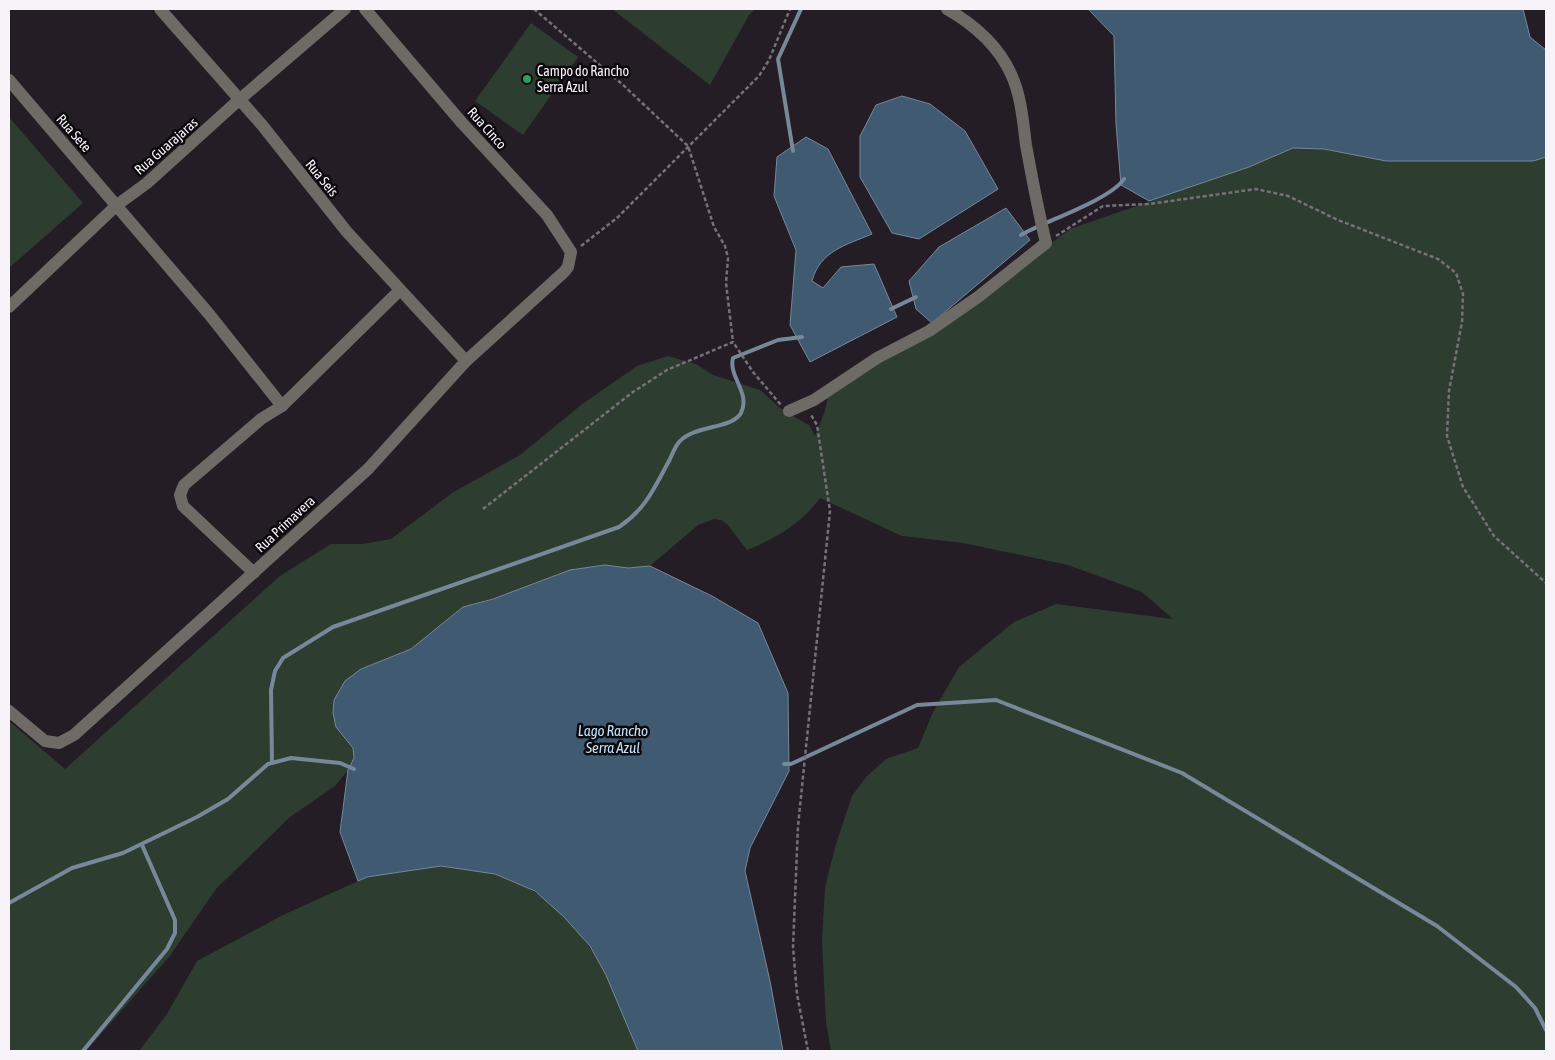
<svg xmlns="http://www.w3.org/2000/svg" width="1555" height="1060" font-family="'Asap Condensed',sans-serif">
	<style>
		.green { fill: #2d3d2f }
		.water { fill: #3f5a71; stroke: #76889a }
		.lines { fill: none; stroke-linecap: round; stroke-linejoin: round }
		.stream { stroke: #76889a; stroke-width: 4 }
		.path { stroke: #777179; stroke-width: 2.5; stroke-dasharray: 4 2.5; stroke-linecap: butt }
		.minor { stroke: #6e6b66; stroke-width: 12 }
		.leisure-dot { fill: #2e9e5b; stroke: #0c090c; stroke-width: 2 }
		.labels { text-anchor: middle; dominant-baseline: central; stroke-width: 5; stroke-linejoin: round; paint-order: stroke }
		.poi-label { font-size: 14px; fill: #f7f3f9; stroke: #0c090c; text-anchor: start }
		.street-label { font-size: 14px; fill: #f7f3f9; stroke: #0c090c }
		.water-label { font-size: 15px; font-style: italic; fill: #c4e2fc; stroke: #0c090c }
	</style>
	<rect width="100%" height="100%" fill="#241d26"/>
	<!-- green -->
	<g class="green">
		<polygon points="612,9 755,9 749,15 710,85"/>
		<polygon points="531,23 578,57 523,135 475,101"/>
		<polygon points="9,117 83,203 9,268"/>
		<path d="M1293 148 1324 149 1386 161H1533L1546 157V1051H831L826 1022 822 941 825 887 836 844 852 796 866 777 886 759 918 748 933 712 959 667 1014 622 1056 604 1173 619 1142 592 1068 565 963 543 902 536 820 498C801 524 776 538 747 550L727 524 721 520 714 519 698 525 650 566 628 568 605 565 463 607 411 649 361 669 346 740 353 748 354 758 348 770 335 786 290 817 216 889 169 957 86 1051H9V721L65 769 280 576 331 544H363L391 539 452 493 520 455 581 405 637 366 668 356 696 364 713 375 760 390 780 408 810 426 815 436 825 411 829 391 1013 272 1070 229 1249 167Z"/>
		<path d="M441 866C459 869 477 870 494 874 543 886 583 930 605 973 618 998 626 1026 638 1051H139L167 1014 197 961 283 915 367 877Z"/>
	</g>
	<!-- water -->
	<g class="water">
		<polygon points="1088,9 1523,9 1530,37 1546,50 1546,157 1533,161 1386,161 1324,149 1293,148 1249,167 1149,201 1121,185 1116,124 1114,36"/>
		<polygon points="902,96 930,104 965,131 998,189 919,239 892,233 860,177 860,136 876,105"/>
		<path d="M806 137 828 149 872 234C846 245 820 251 812 281L823 288 841 267 874 264 897 317 810 362 790 325 796 250 774 196 777 157Z"/>
		<polygon points="1006,208 1030,240 932,323 916,309 909,281 939,247"/>
		<polygon points="605,565 628,568 650,566 712,596 758,623 788,693 789,771 750,848 745,871 770,981 783,1051 638,1051 606,975 590,946 564,917 535,891 495,874 441,866 367,877 358,881 340,832 348,770 354,758 353,748 336,727 333,713 334,700 345,681 361,669 411,649 463,607 493,599 570,570"/>
	</g>
	<g class="lines">
		<!-- stream -->
		<g class="stream">
			<polyline points="793,151 778,59 801,9"/>
			<path d="M1021 235C1045 221 1110 200 1124 179"/>
			<polyline points="891,309 916,297"/>
			<path d="M272 763 271 690 275 671 283 658 333 627 619 527C646 509 654 488 669 461 672 455 675 446 680 441 695 425 732 429 741 413 751 393 728 376 733 358L778 340 802 337"/>
			<polyline points="784,764 791,764 917,705 996,700 1182,773 1437,926 1516,987 1535,1008 1546,1030"/>
			<polyline points="9,903 72,868 123,853 197,817 228,799 268,764 291,758 340,763 354,769"/>
			<polyline points="83,1051 167,949 175,933 175,920 142,845"/>
		</g>
		<!-- path -->
		<g class="path">
			<polyline points="534,9 622,84 688,146 714,227 725,246 728,258 726,283 733,342"/>
			<polyline points="1056,236 1103,206 1149,204 1256,189 1288,196 1338,220 1438,259 1456,273 1463,294 1462,322 1449,391 1447,436 1463,487 1494,536 1546,583"/>
			<polyline points="581,246 617,218 759,76 769,60 790,9"/>
			<polyline points="483,509 633,392 667,370 733,342 753,372 781,405"/>
			<polyline points="808,1051 797,994 793,947 798,826 830,511 817,425 811,415"/>
		</g>
		<!-- minor -->
		<g class="minor">
			<polyline points="160,9 262,125 347,232 466,361"/>
			<polyline points="9,80 209,314 282,406"/>
			<polyline points="9,307 117,205 147,183 240,99 345,9"/>
			<path d="M789 411 814 400 877 358 929 331 978 297 1046 243C1038 210 1032 178 1026 145 1023 121 1021 95 1011 74 998 45 973 24 947 9"/>
			<polyline points="254,573 183,506 180,495 184,485 261,419 282,406 400,290"/>
			<polyline points="9,711 45,741 59,743 74,735 368,469 466,361 564,272 568,267 571,252 547,215 462,123 365,9"/>
		</g>
	</g>
	<!-- markers -->
	<circle class="leisure-dot" cx="527" cy="79" r="5"/>
	<g class="labels">
		<!-- poi labels -->
		<g class="poi-label">
			<text x="537" y="71">Campo do Rancho<tspan x="537" dy="16">Serra Azul</tspan></text>
		</g>
		<!-- street labels -->
		<g class="street-label">
			<text transform="translate(487 128) rotate(48)">Rua Cinco</text>
			<text transform="translate(74 133) rotate(49)">Rua Sete</text>
			<text transform="translate(166 146) rotate(-41)">Rua Guarajaras</text>
			<text transform="translate(322 178) rotate(51)">Rua Seis</text>
			<text transform="translate(285 524) rotate(-43)">Rua Primavera</text>
		</g>
		<!-- water labels -->
		<g class="water-label">
			<text x="613" y="730">Lago Rancho<tspan x="613" dy="17">Serra Azul</tspan></text>
		</g>
	</g>
	<!-- border -->
	<rect width="1555" height="1060" fill="none" stroke="#f7f3f9" stroke-width="20"/>
</svg>
